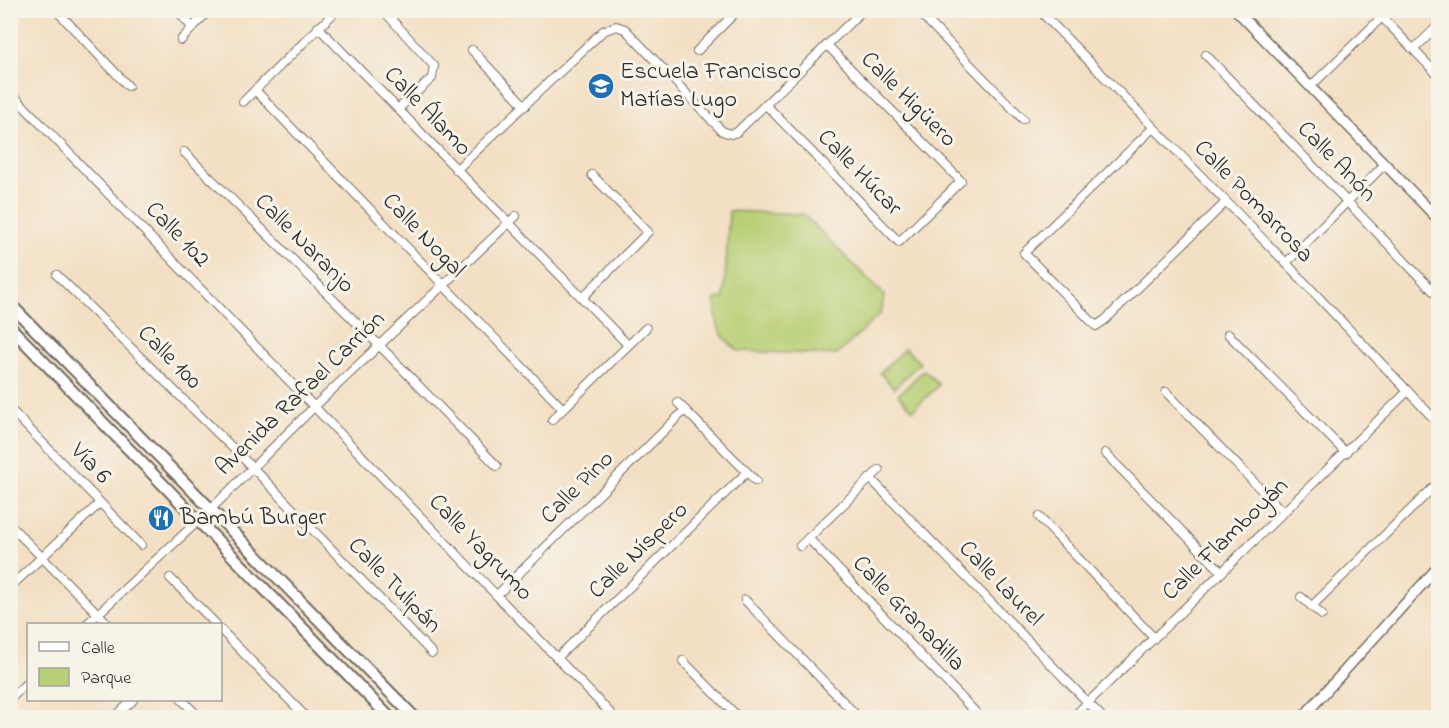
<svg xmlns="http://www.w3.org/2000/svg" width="1449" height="728" font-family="'Indie Flower',sans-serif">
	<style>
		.green { fill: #b7cf75; stroke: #717d50; stroke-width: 1.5 }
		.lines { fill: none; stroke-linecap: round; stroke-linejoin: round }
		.minor-casing { stroke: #716a60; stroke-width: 10 }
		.tertiary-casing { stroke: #716a60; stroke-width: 12 }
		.secondary-casing { stroke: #716a60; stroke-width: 14 }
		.minor { stroke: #fff; stroke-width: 8 }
		.tertiary { stroke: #fff; stroke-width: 9 }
		.secondary { stroke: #fff; stroke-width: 10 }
		.labels { text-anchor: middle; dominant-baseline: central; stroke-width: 6; stroke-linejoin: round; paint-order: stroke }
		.poi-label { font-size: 24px; fill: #2b2b2b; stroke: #f7f3e8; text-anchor: start }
		.street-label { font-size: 24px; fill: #2b2b2b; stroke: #f7f3e8 }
	</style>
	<rect width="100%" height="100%" fill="#f7f3e8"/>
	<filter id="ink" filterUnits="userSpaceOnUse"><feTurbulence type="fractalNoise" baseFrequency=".0167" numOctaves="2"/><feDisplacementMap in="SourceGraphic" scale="12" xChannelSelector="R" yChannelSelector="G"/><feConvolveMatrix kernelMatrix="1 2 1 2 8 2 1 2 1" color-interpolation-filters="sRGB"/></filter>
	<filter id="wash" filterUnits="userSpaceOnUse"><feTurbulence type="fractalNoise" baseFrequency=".008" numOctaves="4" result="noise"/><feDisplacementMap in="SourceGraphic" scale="24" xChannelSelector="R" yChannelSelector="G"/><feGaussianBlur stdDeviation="1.35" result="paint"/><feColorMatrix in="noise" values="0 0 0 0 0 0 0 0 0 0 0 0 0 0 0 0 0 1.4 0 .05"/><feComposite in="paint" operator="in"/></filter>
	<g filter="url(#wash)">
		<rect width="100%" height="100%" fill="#f3dfc3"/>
		<!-- green -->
		<g class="green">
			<path d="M729 211 803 214 884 295 881 313 837 355 739 351C717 336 716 324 715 299L724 298Z"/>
			<polygon points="905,348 920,363 894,388 880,373"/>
			<polygon points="924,370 939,385 913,410 898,395"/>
		</g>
	</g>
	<g filter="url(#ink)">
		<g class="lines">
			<defs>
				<g id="minor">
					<polyline points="56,10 128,86"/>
					<polyline points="177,10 192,27"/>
					<polyline points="383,10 434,66 432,78 398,109"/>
					<polyline points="917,10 1023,119"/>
					<polyline points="1039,10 1286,263 1438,423"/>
					<polyline points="1375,10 1438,75"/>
					<polyline points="318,27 628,345"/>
					<polyline points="181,40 209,10"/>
					<polyline points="1414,49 1438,26"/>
					<polyline points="472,50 525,106"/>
					<polyline points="697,51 738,10"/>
					<polyline points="1206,55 1438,296"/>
					<polyline points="1310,87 1381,18"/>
					<polyline points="255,90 563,409"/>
					<polyline points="10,92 615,718"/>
					<polyline points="243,102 337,10"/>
					<polyline points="766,105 899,242 961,181 827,45"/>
					<polyline points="1153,128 1024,253 1096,326 1105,320 1226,202"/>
					<polyline points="184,152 379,345 497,466"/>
					<polyline points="456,170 603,31 616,26 625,29 722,131 731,134 737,132 863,10"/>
					<polyline points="1286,263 1385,164"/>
					<polyline points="57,275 253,468 432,653"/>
					<polyline points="582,298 648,232 592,175"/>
					<polyline points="1228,334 1346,453"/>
					<polyline points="1166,392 1283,512"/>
					<polyline points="678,403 756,481"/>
					<polyline points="10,409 141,545"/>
					<polyline points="552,420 646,328"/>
					<polyline points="1105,453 1222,572"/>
					<polyline points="870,478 1103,718"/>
					<polyline points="1039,517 1154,638"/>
					<polyline points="10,525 108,624"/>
					<polyline points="808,538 981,718"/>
					<polyline points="800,546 879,470"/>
					<polyline points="170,578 216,624"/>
					<polyline points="10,587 100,503"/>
					<polyline points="498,594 685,410"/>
					<polyline points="1301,597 1322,615"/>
					<polyline points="745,600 859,718"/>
					<polyline points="1312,606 1438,483"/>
					<polyline points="87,624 210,510 315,406 516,216"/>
					<polyline points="220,629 307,718"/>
					<polyline points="558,657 747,472"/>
					<polyline points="683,661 739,718"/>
					<polyline points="10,699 28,682"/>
					<polyline points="182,700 200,718"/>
					<polyline points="114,718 133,700"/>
					<polyline points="1072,718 1408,391"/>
				</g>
				<g id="tertiary">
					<polyline points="1236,10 1438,219"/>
					<polyline points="1302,718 1438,567"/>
				</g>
				<g id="secondary">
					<polyline points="10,304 415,718"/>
					<polyline points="10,327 390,718"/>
				</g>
			</defs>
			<!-- minor casing -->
			<use href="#minor" class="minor-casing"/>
			<!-- tertiary casing -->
			<use href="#tertiary" class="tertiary-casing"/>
			<!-- secondary casing -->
			<use href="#secondary" class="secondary-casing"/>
			<!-- minor -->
			<use href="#minor" class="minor"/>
			<!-- tertiary -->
			<use href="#tertiary" class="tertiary"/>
			<!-- secondary -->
			<use href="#secondary" class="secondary"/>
		</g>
	</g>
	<!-- icons -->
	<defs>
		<symbol id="school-disc" viewBox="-11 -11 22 22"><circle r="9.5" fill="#1f6fb2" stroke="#f7f3e8"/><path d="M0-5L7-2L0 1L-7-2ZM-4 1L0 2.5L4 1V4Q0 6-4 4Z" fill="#fff"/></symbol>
		<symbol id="restaurant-disc" viewBox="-11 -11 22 22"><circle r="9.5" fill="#1f6fb2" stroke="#f7f3e8"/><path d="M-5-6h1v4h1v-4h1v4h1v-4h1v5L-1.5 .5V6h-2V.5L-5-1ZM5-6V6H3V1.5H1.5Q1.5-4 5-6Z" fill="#fff"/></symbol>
	</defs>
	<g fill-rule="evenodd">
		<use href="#school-disc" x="586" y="71" width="30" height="30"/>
		<use href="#restaurant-disc" x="146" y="503" width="30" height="30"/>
	</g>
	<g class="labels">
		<!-- poi labels -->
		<g class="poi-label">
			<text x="620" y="72">Escuela Francisco<tspan x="620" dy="28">Matías Lugo</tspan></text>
			<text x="180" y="518">Bambú Burger</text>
		</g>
		<!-- street labels -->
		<g class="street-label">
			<text transform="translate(908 100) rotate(45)">Calle Higüero</text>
			<text transform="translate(427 112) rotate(46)">Calle Álamo</text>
			<text transform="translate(1336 162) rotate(46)">Calle Anón</text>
			<text transform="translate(859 173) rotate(46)">Calle Húcar</text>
			<text transform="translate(1253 202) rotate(46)">Calle Pomarrosa</text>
			<text transform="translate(177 235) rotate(46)">Calle 102</text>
			<text transform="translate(423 236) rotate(46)">Calle Nogal</text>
			<text transform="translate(304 244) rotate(45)">Calle Naranjo</text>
			<text transform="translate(169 358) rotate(45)">Calle 100</text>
			<text transform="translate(301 394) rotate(-44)">Avenida Rafael Carrión</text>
			<text transform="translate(90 464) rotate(46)">Vía 6</text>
			<text transform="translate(578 488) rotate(-45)">Calle Pino</text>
			<text transform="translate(1226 540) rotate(-44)">Calle Flamboyán</text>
			<text transform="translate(480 548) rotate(46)">Calle Yagrumo</text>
			<text transform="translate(639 551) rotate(-44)">Calle Níspero</text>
			<text transform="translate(1000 584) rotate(46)">Calle Laurel</text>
			<text transform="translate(394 586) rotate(46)">Calle Tulipán</text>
			<text transform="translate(908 614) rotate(46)">Calle Granadilla</text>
		</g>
	</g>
	<!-- margin -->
	<rect width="1449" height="728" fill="none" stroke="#f7f3e8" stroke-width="36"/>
	<!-- legend -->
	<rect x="27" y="623" width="195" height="78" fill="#f7f3e8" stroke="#a5a39c" stroke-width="1.5"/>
	<rect x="39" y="642" width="30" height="9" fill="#ffffff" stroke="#a5a39c" stroke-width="1.5"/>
	<text x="81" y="653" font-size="18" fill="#2b2b2b">Calle</text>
	<rect x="39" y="668" width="30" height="18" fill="#b7cf75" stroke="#a5a39c" stroke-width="1.5"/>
	<text x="81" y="683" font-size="18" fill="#2b2b2b">Parque</text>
</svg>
